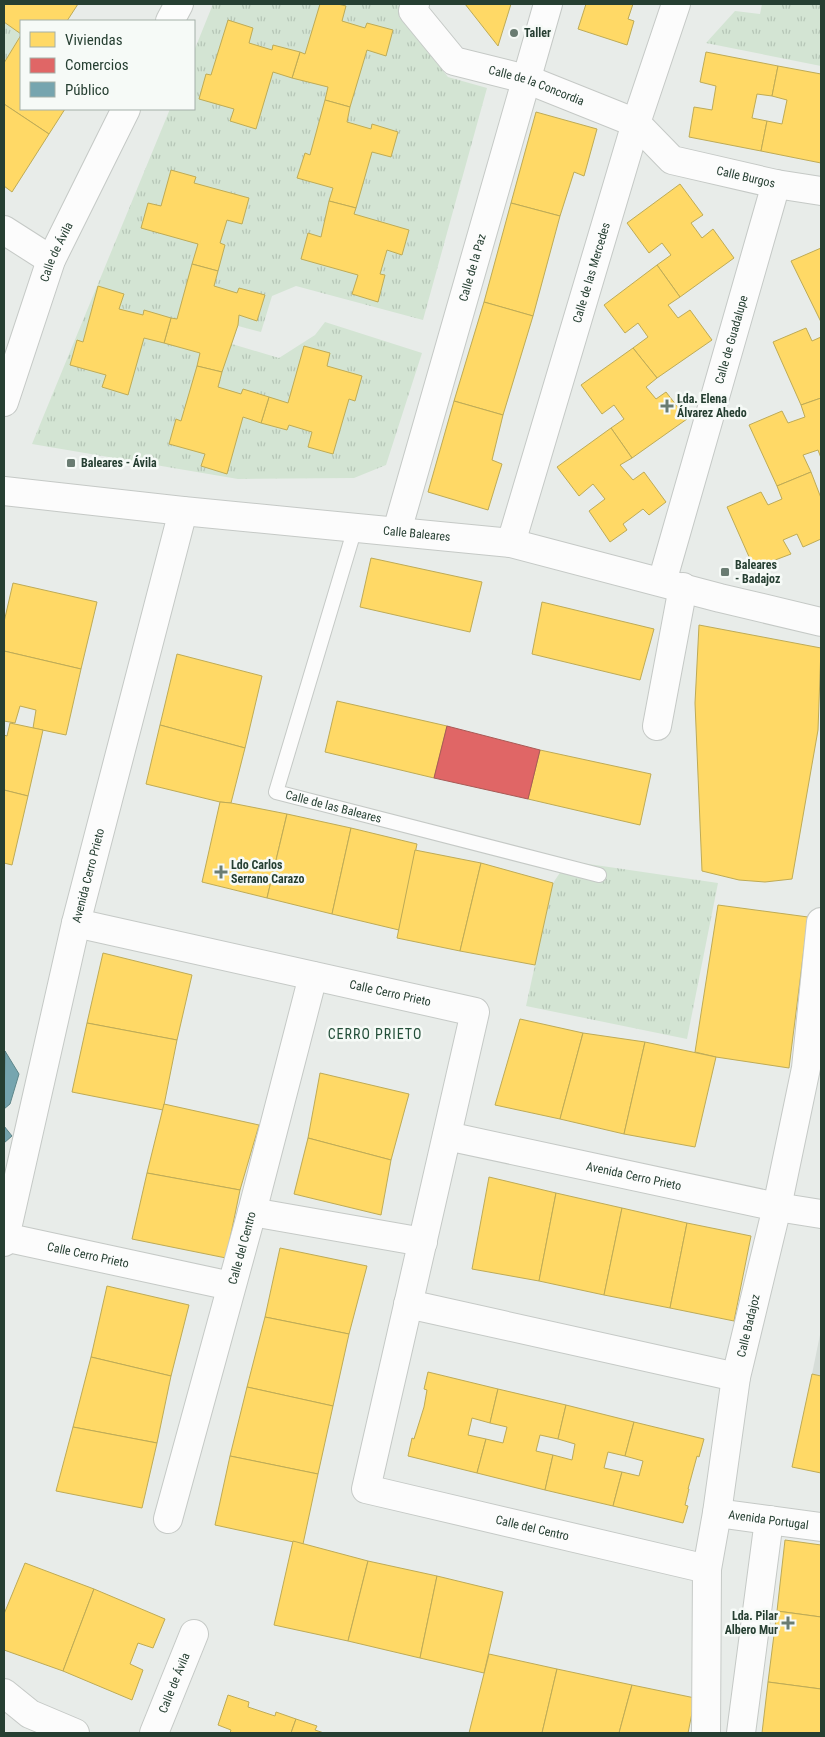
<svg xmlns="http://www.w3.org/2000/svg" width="825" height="1737" font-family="'Roboto Condensed',sans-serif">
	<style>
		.built { fill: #d6ddd8 }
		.grass { fill: url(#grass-tufts) }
		.homes { fill: #ffd966; stroke: #beab56 }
		.shops { fill: #e06666; stroke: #a85a56 }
		.public { fill: #76a5af; stroke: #5e868a }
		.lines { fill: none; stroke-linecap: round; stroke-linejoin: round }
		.lane-casing { stroke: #c5c9c6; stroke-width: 16 }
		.street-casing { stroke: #c5c9c6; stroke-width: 30 }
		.lane { stroke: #fcfcfc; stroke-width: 14 }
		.street { stroke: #fcfcfc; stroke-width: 28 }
		.poi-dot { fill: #6a7c72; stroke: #f6faf7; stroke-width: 2 }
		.labels { text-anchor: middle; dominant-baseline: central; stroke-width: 5; stroke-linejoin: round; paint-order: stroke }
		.poi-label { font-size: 12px; font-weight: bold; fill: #263f32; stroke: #f6faf7; text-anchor: start }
		.street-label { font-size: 12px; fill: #263f32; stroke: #f6faf7 }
		.neighbourhood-label { font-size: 14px; letter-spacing: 1px; fill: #234f39; stroke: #f6faf7 }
	</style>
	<defs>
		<pattern id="grass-tufts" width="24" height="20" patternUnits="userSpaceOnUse" patternTransform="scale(1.25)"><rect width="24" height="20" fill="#d3e4d3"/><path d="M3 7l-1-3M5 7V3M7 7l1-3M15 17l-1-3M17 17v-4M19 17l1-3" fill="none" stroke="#b5c5b6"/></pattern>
	</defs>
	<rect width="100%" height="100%" fill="#e8ece9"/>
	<!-- built -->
	<polygon class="built" points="821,1330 821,1376 812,1374"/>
	<!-- grass -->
	<g class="grass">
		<polygon points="213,4 402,4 399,17 448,77 487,88 423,320 296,286 272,296 261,332 238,326 232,344 279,358 315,335 325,322 422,353 386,465 354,478 238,479 32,444 170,109 194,109 194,51"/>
		<polygon points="762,4 821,4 821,66 706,43 735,11 760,14"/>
		<polygon points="4,22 21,34 4,63"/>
		<polygon points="568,861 718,883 687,1039 526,1006 553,883"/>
	</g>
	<!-- homes -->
	<g class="homes">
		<polygon points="4,4 78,4 67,21 21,21 21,34 4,22"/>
		<polygon points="320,4 338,4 346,6 342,21 365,28 367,23 393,30 386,56 367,50 350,107 325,100 328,87 292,78 300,52 305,54"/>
		<polygon points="465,4 511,4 498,46"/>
		<polygon points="586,4 633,4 628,19 634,21 627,45 578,29"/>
		<polygon points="228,20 253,28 249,43 272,50 273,45 300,52 292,78 273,72 256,129 230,121 234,109 199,99 206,74 211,75"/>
		<polygon points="21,35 21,109 65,109 49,134 4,104 4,63"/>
		<polygon points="706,52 778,66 772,96 757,94 752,118 767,121 761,151 689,137 694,107 712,110 716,86 700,82"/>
		<polygon points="778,66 821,74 821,163 761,151 767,121 782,124 787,100 772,96"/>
		<polygon points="325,100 350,107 347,122 371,129 372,124 398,132 391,157 372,152 356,208 329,201 333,188 297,178 305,153 310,155"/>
		<polygon points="4,104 49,134 12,192 4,186"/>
		<polygon points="536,112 597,129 584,176 574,172 560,216 511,203"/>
		<polygon points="171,170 196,177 194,183 249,198 242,224 227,220 220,243 225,245 218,271 192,264 198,244 141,228 148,203 161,206"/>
		<polygon points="680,184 703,215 691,223 702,238 713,229 734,258 680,297 657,265 671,255 662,243 649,253 627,223"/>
		<polygon points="329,201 356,208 354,214 409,230 402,255 387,250 380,274 385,275 378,302 352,294 358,275 301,259 308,233 321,237"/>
		<polygon points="511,203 560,216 533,316 484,302"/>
		<polygon points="821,248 821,322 791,261"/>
		<polygon points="192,264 218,271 214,286 237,293 239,288 265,295 257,321 239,315 238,325 222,372 197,366 200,353 164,343 171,318 177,319"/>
		<polygon points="657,265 680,297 668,305 678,318 690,310 712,340 657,378 633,348 648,337 638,323 625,333 604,305"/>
		<polygon points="98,286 124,294 119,309 143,315 144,310 171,318 164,343 144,338 128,395 102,387 106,375 70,365 77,340 83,342"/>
		<polygon points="484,302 533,316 503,415 454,401"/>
		<polygon points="806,328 812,341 821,337 821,398 801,405 773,342"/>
		<polygon points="304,346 330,353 327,366 362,376 355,401 349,399 333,454 308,447 312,432 289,425 287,430 261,423 269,397 288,403"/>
		<polygon points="633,348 657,378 646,387 656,399 666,392 687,419 632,458 611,428 624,419 614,405 602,414 581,385"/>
		<polygon points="197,366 222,372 218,387 241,394 243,389 269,397 261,423 243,417 227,474 201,466 205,454 169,444 176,419 181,421"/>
		<polygon points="821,398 821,458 818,450 803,455 811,472 777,486 749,425 782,411 788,423 805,417 801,405"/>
		<polygon points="454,401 503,415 492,460 502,464 488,510 428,492"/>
		<polygon points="611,428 632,458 620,465 633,480 644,472 666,502 649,515 643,509 623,524 627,530 610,542 589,511 605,499 593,484 579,496 557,467"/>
		<polygon points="811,472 821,498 821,539 803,547 797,534 783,540 791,554 754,568 727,507 761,492 768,505 782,499 777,486"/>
		<polygon points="371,558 482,582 470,632 360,607"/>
		<polygon points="13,583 97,602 81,669 4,651 4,622"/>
		<polygon points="542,602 654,629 640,680 532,654"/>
		<polygon points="699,625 821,648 818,730 792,879 765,882 739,880 702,871 695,703"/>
		<polygon points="4,651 81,669 66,735 33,728 36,710 20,706 15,723 4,721"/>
		<polygon points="177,654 262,676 245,748 160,725"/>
		<polygon points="337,701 447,726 434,778 325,752"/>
		<polygon points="10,723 43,730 28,796 4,790 4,735 7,736"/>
		<polygon points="160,725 245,748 231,803 220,802 146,784"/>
		<polygon points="540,750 651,774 640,825 528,799"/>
		<polygon points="4,790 28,796 12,865 4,863"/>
		<polygon points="220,802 231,803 287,814 267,898 202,882"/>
		<polygon points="287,814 351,828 332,914 267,898"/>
		<polygon points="351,828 417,844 399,930 332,914"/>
		<polygon points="415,850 481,863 460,951 397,938"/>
		<polygon points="481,863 553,883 535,965 460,951"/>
		<polygon points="718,905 808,917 789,1068 716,1057 695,1052"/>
		<polygon points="103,953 192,975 177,1040 87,1023"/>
		<polygon points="520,1019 583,1033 560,1119 495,1105"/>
		<polygon points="87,1023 177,1040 163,1110 72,1092"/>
		<polygon points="583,1033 645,1042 624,1134 560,1119"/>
		<polygon points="645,1042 716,1057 695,1147 624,1134"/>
		<polygon points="320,1073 409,1094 391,1160 308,1138"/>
		<polygon points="164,1104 259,1125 240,1190 147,1173"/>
		<polygon points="308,1138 391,1160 381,1215 294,1194"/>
		<polygon points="147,1173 240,1190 226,1258 132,1239"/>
		<polygon points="489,1177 556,1193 539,1281 472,1269"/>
		<polygon points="556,1193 622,1208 604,1295 539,1281"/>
		<polygon points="622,1208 687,1223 670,1308 604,1295"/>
		<polygon points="687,1223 751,1236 734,1321 670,1308"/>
		<polygon points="280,1248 367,1266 349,1334 265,1317"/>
		<polygon points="107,1286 189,1305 171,1376 91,1357"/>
		<polygon points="265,1317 349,1334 333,1406 247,1387"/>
		<polygon points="91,1357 171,1376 157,1443 73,1427"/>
		<polygon points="428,1372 498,1389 490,1423 472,1418 468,1435 486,1439 477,1473 408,1456 412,1438 414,1439 424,1407 427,1390 424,1389"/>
		<polygon points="812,1374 821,1376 821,1473 792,1467"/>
		<polygon points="247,1387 333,1406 318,1474 230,1456"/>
		<polygon points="498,1389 566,1405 558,1439 540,1435 536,1451 553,1455 545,1490 477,1473 486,1439 503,1443 507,1427 490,1423"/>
		<polygon points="566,1405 634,1422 625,1456 608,1452 604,1468 622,1472 613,1506 545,1490 553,1455 572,1460 575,1444 558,1439"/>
		<polygon points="634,1422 704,1439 699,1457 697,1456 688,1489 689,1489 685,1505 688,1506 683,1523 613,1506 622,1472 639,1476 643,1461 625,1456"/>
		<polygon points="73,1427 157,1443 142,1508 56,1491"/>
		<polygon points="230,1456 318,1474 303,1544 215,1525"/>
		<polygon points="785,1540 821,1545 821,1617 777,1611"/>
		<polygon points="293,1541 368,1561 348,1641 274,1625"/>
		<polygon points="368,1561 437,1576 420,1658 348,1641"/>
		<polygon points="25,1563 94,1589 63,1671 4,1650 4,1614"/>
		<polygon points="437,1576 503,1592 484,1673 420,1658"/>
		<polygon points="94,1589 165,1619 153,1648 138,1643 130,1664 143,1670 132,1700 63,1671"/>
		<polygon points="777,1611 821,1617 821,1689 768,1682"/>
		<polygon points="489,1654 557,1669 542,1733 469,1733"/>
		<polygon points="557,1669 632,1685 619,1733 542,1733"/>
		<polygon points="768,1682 821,1689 821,1733 762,1733"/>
		<polygon points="632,1685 695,1698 688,1733 619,1733"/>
		<polygon points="228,1695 249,1702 248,1707 275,1716 276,1712 296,1719 291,1733 230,1733 231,1730 218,1725"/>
		<polygon points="296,1719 317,1726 315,1730 324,1733 291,1733"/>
	</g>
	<!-- shops -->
	<polygon class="shops" points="447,726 540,750 528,799 434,778"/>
	<!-- public -->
	<g class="public">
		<polygon points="5,1051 19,1074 10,1104 4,1109"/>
		<polygon points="4,1126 12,1136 4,1143"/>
	</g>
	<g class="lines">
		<defs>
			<g id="lane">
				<path id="s1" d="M355 528 276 792 599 875"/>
			</g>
			<g id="street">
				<path id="s2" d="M415 4 413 11 454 61 526 79 636 123 672 160 776 184 821 191"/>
				<polyline points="170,21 179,4"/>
				<polyline points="4,230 51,260"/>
				<path id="s3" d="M4 402 51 260 126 109"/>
				<path id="s4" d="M4 491 183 511 511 543 720 598 821 622"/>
				<path id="s5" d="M397 531 548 4"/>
				<path id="s6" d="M511 543 636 123 676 4"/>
				<path id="s7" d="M662 582 776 184"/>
				<polyline points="657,726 683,587"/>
				<path id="s8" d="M76 923 475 1012 366 1489 707 1569"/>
				<path id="s9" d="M447 1136 777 1207 821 1214"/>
				<polyline points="252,1212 423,1242"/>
				<path id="s10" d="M4 1237 231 1286"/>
				<path id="s11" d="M4 1242 76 923 183 511"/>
				<polyline points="408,1304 736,1377"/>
				<path id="s12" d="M717 1513 821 1527"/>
				<path id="s13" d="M168 1519 252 1212 313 976"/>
				<polyline points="4,1693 30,1714 75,1733"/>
				<path id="s14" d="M154 1733 194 1634"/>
				<path id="s15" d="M706 1733 707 1569 717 1513 736 1377 777 1207 806 1068 821 922"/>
				<polyline points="741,1733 769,1520"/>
			</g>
		</defs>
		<!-- lane casing -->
		<use href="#lane" class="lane-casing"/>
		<!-- street casing -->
		<use href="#street" class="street-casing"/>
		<!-- lane -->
		<use href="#lane" class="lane"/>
		<!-- street -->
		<use href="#street" class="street"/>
	</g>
	<!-- markers -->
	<g class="poi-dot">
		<circle cx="514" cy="33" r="5"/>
		<path d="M664.5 398.5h5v5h5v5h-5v5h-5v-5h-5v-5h5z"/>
		<rect x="66" y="458" width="10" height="10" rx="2.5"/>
		<rect x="720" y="567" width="10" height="10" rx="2.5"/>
		<path d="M218.5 864.5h5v5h5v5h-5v5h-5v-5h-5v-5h5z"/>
		<path d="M785.5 1615.5h5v5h5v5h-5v5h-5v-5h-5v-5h5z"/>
	</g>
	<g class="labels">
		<!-- poi labels -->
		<g class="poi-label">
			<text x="524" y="33">Taller</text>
			<text x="677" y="399">Lda. Elena<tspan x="677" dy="14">Álvarez Ahedo</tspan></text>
			<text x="81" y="463">Baleares - Ávila</text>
			<text x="735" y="565">Baleares<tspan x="735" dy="14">- Badajoz</tspan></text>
			<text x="231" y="865">Ldo Carlos<tspan x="231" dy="14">Serrano Carazo</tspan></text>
			<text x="778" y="1616" text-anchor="end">Lda. Pilar<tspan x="778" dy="14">Albero Mur</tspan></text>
		</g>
		<!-- street labels -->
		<g class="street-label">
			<text stroke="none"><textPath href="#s2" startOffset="158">Calle de la Concordia</textPath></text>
			<text stroke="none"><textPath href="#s2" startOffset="392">Calle Burgos</textPath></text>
			<text stroke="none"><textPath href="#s3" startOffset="159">Calle de Ávila</textPath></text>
			<text stroke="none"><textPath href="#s5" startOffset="274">Calle de la Paz</textPath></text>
			<text stroke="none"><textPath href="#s6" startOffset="282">Calle de las Mercedes</textPath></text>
			<text stroke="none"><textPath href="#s7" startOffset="252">Calle de Guadalupe</textPath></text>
			<text stroke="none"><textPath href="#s4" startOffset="415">Calle Baleares</textPath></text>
			<text stroke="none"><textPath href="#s1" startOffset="335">Calle de las Baleares</textPath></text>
			<text stroke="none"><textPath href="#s11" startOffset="376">Avenida Cerro Prieto</textPath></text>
			<text stroke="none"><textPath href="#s8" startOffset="322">Calle Cerro Prieto</textPath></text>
			<text stroke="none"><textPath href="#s9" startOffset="191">Avenida Cerro Prieto</textPath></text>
			<text stroke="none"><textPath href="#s13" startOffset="281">Calle del Centro</textPath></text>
			<text stroke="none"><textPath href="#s10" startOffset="86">Calle Cerro Prieto</textPath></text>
			<text stroke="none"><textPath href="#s15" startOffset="411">Calle Badajoz</textPath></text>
			<text stroke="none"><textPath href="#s12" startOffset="52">Avenida Portugal</textPath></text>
			<text stroke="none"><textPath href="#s8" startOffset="1069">Calle del Centro</textPath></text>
			<text stroke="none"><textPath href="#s14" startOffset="54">Calle de Ávila</textPath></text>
		</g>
		<!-- neighbourhood labels -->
		<g class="neighbourhood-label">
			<text x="375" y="1034">CERRO PRIETO</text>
		</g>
	</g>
	<!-- border -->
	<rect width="825" height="1737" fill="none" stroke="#263f32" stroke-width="10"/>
	<!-- legend -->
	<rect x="20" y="20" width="175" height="90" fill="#f6faf7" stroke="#a3afa8"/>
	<rect x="30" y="32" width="25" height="15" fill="#ffd966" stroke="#a3afa8"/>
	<text x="65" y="45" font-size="15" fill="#263f32">Viviendas</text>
	<rect x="30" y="58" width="25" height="15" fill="#e06666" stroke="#a3afa8"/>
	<text x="65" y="70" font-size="15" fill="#263f32">Comercios</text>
	<rect x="30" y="82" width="25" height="15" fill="#76a5af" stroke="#a3afa8"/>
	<text x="65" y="95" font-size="15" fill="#263f32">Público</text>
</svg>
